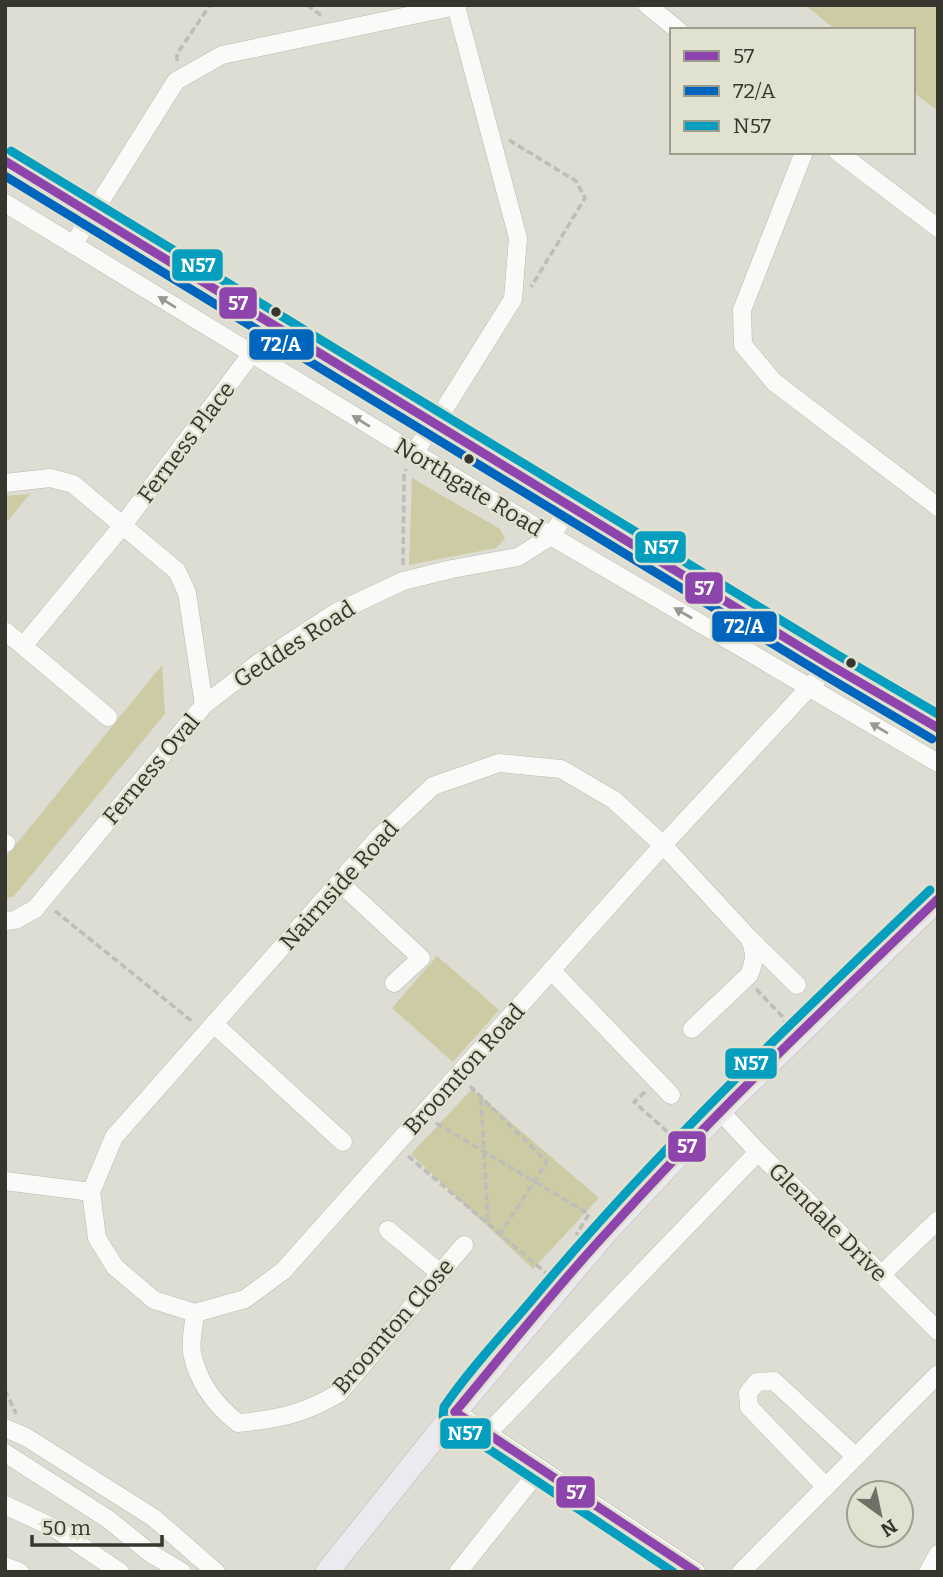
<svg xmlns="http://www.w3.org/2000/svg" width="943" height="1577" font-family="Bitter,serif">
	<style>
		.green { fill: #cdcba3 }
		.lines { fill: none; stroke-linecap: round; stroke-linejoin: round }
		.minor-casing { stroke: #babab3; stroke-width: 19 }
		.major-casing { stroke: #b8b8b3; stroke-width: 24 }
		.path { stroke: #bdbdb9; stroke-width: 3.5; stroke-dasharray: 7 3.5; stroke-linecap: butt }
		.minor { stroke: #fafaf8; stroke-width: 18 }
		.major { stroke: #eceaf0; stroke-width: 23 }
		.bus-1-casing { stroke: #e1e1cf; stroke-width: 14 }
		.bus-2-casing { stroke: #e1e1cf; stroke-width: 14 }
		.bus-3-casing { stroke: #e1e1cf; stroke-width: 14 }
		.bus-1 { stroke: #8e44ad; stroke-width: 9 }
		.bus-2 { stroke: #0065bd; stroke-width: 9 }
		.bus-3 { stroke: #059ebe; stroke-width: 9 }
		.oneway { fill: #989894 }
		.bus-dot { fill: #36362f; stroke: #e1e1cf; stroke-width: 2.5 }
		.labels { text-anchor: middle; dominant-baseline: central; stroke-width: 5; stroke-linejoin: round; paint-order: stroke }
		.street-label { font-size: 23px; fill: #36362f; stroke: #e1e1cf }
		.line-badge { stroke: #e1e1cf; stroke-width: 2.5 }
		.badge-label { font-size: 19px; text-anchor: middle; font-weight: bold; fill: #fff }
	</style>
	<rect width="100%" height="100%" fill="#ddddd3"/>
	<!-- green -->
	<g class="green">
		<polygon points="805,5 938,5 938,111 913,92 913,30 836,30"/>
		<polygon points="412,478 500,529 505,538 496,548 409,565"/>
		<polygon points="30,494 5,524 5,496"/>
		<polygon points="162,665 165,714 13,897 5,898 5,858"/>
		<polygon points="437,956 499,1010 453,1062 392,1008"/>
		<polygon points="472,1089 599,1198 533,1269 411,1154"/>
	</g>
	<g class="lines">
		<defs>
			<g id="minor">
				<polyline points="647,5 678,30"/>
				<polyline points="804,152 742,310 743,345 774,382 938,507"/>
				<polyline points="838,152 938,228"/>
				<polyline points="5,161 830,665 938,728"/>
				<polyline points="5,203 551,536 938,763"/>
				<polyline points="73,245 176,81 222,55 456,6 518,238 513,299 435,424 413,453"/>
				<polyline points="5,483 50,478 73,484 177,571 187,593 204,705"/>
				<polyline points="5,631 108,717"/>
				<polyline points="24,645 123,525 273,325"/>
				<polyline points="5,843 6,843"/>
				<polyline points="339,882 421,958 394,983"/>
				<polyline points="5,921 15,920 35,909 204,705 257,664 335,613 403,581 452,569 518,557 551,536 571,506"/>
				<polyline points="749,938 797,985"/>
				<polyline points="551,970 671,1095"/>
				<polyline points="214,1024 343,1142"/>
				<polyline points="720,1111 758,1152 938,1331"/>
				<polyline points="5,1181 91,1192"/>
				<polyline points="91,1192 97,1238 115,1267 154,1300 195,1313 245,1299 283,1271 663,845 830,665"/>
				<path d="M91 1192 114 1137 379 837 433 786 499 763 561 769 614 800 663 845 749 938C756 952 755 961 749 975L692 1029"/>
				<polyline points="388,1230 440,1273"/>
				<polyline points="881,1275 938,1220"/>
				<path d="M195 1313C194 1325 190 1341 192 1353 198 1382 215 1405 238 1423 279 1419 304 1414 339 1393L464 1245"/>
				<polyline points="455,1412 696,1572"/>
				<polyline points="5,1428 26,1437 154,1518 216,1572"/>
				<polyline points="487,1434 758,1152"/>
				<polyline points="5,1453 108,1519 150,1553 182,1572"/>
				<polyline points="826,1487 749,1407 748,1393 757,1382 774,1381 855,1456"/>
				<polyline points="5,1505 56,1529 120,1572"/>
				<polyline points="5,1566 20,1572"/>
				<polyline points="458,1572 540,1469"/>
				<polyline points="741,1572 938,1374"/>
				<polyline points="928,1572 938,1554"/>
			</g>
			<polyline id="major" points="327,1572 455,1412 607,1231 720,1111 938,899"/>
		</defs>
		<!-- minor casing -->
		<use href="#minor" class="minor-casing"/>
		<!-- major casing -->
		<use href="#major" class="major-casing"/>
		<!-- path -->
		<g class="path">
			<polyline points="307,5 322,16"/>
			<polyline points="177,61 177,54 210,5"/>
			<polyline points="509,140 576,181 585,198 531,287"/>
			<polyline points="403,565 404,474 406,469"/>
			<polyline points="55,911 193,1022"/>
			<polyline points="756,989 783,1017 785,1023"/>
			<polyline points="470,1086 547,1162 500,1234"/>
			<polyline points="645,1092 634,1102 672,1136"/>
			<polyline points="481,1099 488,1224"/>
			<polyline points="436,1123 589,1214 576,1235"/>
			<polyline points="408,1156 546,1273"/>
			<polyline points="5,1390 16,1414"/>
		</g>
		<!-- minor -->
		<use href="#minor" class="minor"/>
		<!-- major -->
		<use href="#major" class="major"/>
		<defs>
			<g id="bus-1">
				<polyline points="5,161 830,665 938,728"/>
				<path d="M455 1412C506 1351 555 1288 609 1230 713 1114 826 1007 938 899"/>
				<polyline points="455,1412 696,1572"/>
			</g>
			<polyline id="bus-2" points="5,176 824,675 932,739"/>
			<g id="bus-3">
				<polyline points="11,151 836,654 938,714"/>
				<path d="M673 1572 448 1422 443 1416 444 1407C469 1370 502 1335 531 1301 653 1154 792 1022 930 890"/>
			</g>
		</defs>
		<!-- bus-1 casing -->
		<use href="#bus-1" class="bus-1-casing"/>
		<!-- bus-2 casing -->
		<use href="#bus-2" class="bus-2-casing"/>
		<!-- bus-3 casing -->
		<use href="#bus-3" class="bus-3-casing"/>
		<!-- bus-1 -->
		<use href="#bus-1" class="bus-1"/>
		<!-- bus-2 -->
		<use href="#bus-2" class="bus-2"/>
		<!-- bus-3 -->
		<use href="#bus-3" class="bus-3"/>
	</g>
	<!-- one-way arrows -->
	<defs><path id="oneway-solid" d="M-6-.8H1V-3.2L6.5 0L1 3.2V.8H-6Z" transform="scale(1.75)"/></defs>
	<g class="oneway">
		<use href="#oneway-solid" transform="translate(167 302) rotate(-148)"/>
		<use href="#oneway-solid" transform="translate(361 421) rotate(-148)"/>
		<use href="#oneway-solid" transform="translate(683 613) rotate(-150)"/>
		<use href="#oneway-solid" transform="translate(879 728) rotate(-149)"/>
	</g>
	<!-- markers -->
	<g class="bus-dot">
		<circle cx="276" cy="312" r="6"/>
		<circle cx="469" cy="459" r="6"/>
		<circle cx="851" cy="663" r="6"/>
	</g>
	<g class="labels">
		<!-- street labels -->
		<g class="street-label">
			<text transform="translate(186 442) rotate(-53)">Ferness Place</text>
			<text transform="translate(469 487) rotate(31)">Northgate Road</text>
			<text transform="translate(294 644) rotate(-33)">Geddes Road</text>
			<text transform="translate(151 769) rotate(-50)">Ferness Oval</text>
			<text transform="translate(339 885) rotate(-48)">Nairnside Road</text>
			<text transform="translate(464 1069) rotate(-48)">Broomton Road</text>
			<text transform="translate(828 1222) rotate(45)">Glendale Drive</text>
			<text transform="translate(393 1326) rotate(-49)">Broomton Close</text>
		</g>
	</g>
	<g class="line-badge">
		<rect x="171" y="248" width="53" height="34" rx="7" fill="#059ebe"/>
		<rect x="218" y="286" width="40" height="34" rx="7" fill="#8e44ad"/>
		<rect x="248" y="328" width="67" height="33" rx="7" fill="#0065bd"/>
		<rect x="634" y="530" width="53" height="34" rx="7" fill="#059ebe"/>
		<rect x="684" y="571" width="40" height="34" rx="7" fill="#8e44ad"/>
		<rect x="711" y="610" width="67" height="33" rx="7" fill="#0065bd"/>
		<rect x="724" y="1047" width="54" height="33" rx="7" fill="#059ebe"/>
		<rect x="667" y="1130" width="40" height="33" rx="7" fill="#8e44ad"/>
		<rect x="439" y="1417" width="53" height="33" rx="7" fill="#059ebe"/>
		<rect x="555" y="1475" width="41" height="34" rx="7" fill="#8e44ad"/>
	</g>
	<g class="badge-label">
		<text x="198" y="272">N57</text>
		<text x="238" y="310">57</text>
		<text x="281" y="351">72/A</text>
		<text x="661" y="554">N57</text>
		<text x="704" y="595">57</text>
		<text x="744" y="633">72/A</text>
		<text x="751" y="1070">N57</text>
		<text x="687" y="1153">57</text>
		<text x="465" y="1440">N57</text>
		<text x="576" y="1499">57</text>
	</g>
	<!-- border -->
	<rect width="943" height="1577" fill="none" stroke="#36362f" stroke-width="14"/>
	<!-- legend -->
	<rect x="670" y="28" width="245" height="126" fill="#e1e1cf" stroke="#9d9d8f" stroke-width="2"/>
	<rect x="684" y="51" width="35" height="10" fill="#8e44ad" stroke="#9d9d8f" stroke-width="2"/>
	<text x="733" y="63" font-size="21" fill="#36362f">57</text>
	<rect x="684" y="86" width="35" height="10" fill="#0065bd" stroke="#9d9d8f" stroke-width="2"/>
	<text x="733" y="98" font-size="21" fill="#36362f">72/A</text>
	<rect x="684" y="121" width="35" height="10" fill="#059ebe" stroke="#9d9d8f" stroke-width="2"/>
	<text x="733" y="133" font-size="21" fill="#36362f">N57</text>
	<!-- north arrow -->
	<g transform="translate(880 1514) rotate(147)"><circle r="33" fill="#e1e1cf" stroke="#9d9d8f" stroke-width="2"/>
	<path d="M0-5L12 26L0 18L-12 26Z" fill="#707068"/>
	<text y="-10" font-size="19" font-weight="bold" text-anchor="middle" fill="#36362f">N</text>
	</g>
	<!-- scale -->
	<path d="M32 1535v10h130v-10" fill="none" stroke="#36362f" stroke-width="3.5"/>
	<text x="42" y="1535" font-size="21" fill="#36362f" stroke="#e1e1cf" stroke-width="5" paint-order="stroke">50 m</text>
</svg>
